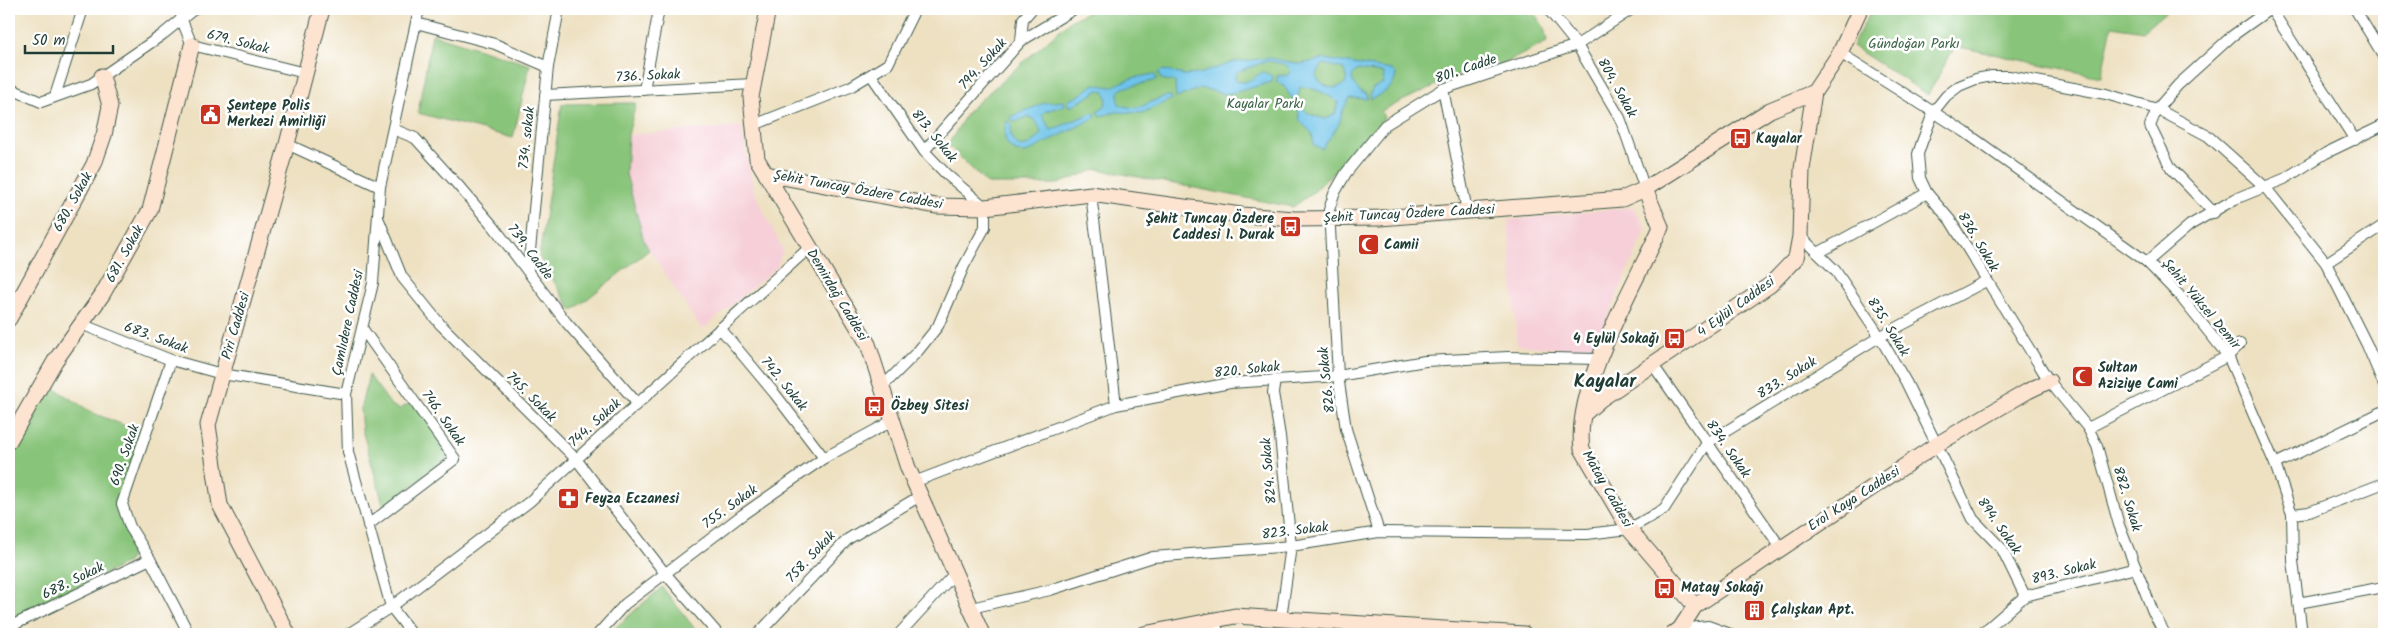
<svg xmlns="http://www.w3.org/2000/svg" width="2393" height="643" font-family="Kalam,sans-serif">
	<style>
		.built { fill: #f6cfd8 }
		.green { fill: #88c479; stroke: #548056 }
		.water { fill: #6dc3e9; stroke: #46808e; fill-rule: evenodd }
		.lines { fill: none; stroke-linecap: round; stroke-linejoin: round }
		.street-casing { stroke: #3e5649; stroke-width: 12 }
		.secondary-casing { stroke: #3e5649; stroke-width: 17 }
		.street { stroke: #fff; stroke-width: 10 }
		.secondary { stroke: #fde4d1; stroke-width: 15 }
		.labels { text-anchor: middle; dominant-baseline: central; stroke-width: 5; stroke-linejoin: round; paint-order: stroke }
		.street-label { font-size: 14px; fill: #1f3d34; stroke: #fff }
		.park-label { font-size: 14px; fill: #3e6649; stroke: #fff }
		.poi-label { font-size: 14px; font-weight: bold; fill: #1f3d34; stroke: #fff; text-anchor: start }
		.district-label { font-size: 19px; font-weight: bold; fill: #1f3d34; stroke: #fff }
	</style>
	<rect width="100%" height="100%" fill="#fff"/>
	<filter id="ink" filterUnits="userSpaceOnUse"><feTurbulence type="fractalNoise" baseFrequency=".02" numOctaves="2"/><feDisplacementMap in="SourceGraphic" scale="10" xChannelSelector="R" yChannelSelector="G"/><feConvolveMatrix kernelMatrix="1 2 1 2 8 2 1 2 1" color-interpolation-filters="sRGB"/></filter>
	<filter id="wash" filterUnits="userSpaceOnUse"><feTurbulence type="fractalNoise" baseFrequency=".0096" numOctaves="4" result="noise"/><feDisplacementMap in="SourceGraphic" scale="20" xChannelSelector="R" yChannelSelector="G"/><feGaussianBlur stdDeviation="1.12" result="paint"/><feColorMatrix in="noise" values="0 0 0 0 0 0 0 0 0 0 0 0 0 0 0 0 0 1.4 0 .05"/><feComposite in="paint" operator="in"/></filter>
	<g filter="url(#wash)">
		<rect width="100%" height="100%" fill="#eee1c2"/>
		<!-- built -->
		<g class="built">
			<polygon points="741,126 754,192 783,250 777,267 702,330 644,242 626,174 628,135"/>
			<polygon points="1633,207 1646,229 1593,351 1517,345 1508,220"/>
		</g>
		<!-- green -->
		<g class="green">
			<polygon points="1094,9 1531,9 1544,27 1547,42 1499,66 1494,58 1381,111 1384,118 1316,190 1293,207 1097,169 1058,184 987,184 948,145 968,111 1071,20"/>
			<polygon points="1872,9 2169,9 2143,31 2112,26 2101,77 1955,46 1928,95 1852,46"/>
			<polygon points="432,34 530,65 513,138 418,113"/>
			<polygon points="636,103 628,135 626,174 644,241 649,250 572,311 539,257 562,104"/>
			<polygon points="369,375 391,405 400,409 416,399 455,453 384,507 362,430 360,409"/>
			<polygon points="49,385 93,413 141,432 116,510 135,549 127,563 9,621 9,455"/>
			<polygon points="662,587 699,634 608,634"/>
		</g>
		<!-- water -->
		<g class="water">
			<path d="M1269 58 1301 64 1324 59 1392 70 1396 74C1395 88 1383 94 1371 99L1370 94 1373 88 1383 83 1384 73 1358 70 1354 73 1352 79C1355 87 1358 91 1366 94L1368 99 1350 98 1343 110 1339 124 1322 149 1314 145 1312 133 1300 121 1298 109 1294 103 1300 100C1302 114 1314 116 1326 119L1335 114 1338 102C1329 95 1312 86 1300 87L1298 96 1292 99 1284 86 1277 82V76L1288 75 1291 70 1285 64 1267 61 1237 72 1235 77 1236 81C1248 85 1253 77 1263 72L1273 76 1272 82 1233 93 1224 94 1201 88 1176 98 1175 82 1161 79 1158 73 1163 70 1184 75 1199 74 1234 62ZM1323 64 1344 69C1355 88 1327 96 1316 76Z"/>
			<path d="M1154 74 1157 80 1123 88 1118 92 1119 104C1142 115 1150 97 1171 96L1172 99 1142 113 1116 112 1100 116 1097 111 1105 106 1107 98 1104 91 1099 90 1073 106H1068V100L1077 97 1094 84 1111 87 1132 78Z"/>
			<path d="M1064 101 1065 105 1046 111 1042 115 1051 130 1094 112 1096 117 1026 153C1006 152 1001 138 1007 121L1012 124C1009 136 1011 141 1021 147L1029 145 1041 134C1039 125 1037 120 1028 117L1014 122 1010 117 1044 103Z"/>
		</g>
	</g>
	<g filter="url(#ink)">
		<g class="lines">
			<defs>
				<g id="street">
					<polyline points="1548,9 1577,45 1620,118 1645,189"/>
					<polyline points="2271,9 2355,140"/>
					<polyline points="2355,9 2384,57"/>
					<polyline points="183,14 181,18 192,45 305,73"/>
					<polyline points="416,23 495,44 548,67"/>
					<polyline points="1021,41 1023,19 1032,9"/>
					<polyline points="1840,53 1965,132 2147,262 2179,295 2228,356 2275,464 2292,514 2293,561 2302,634"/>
					<polyline points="871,75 924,151 946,174 985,207 985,227 964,266 938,326 918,351 882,387"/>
					<polyline points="9,88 41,102 91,84 162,35 194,9"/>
					<polyline points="1443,89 1467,211"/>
					<polyline points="644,90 659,9"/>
					<polyline points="545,95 753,84"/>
					<polyline points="55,96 83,9"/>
					<polyline points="754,125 850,87 888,64 915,9"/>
					<polyline points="393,129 415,138 456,183 494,227 566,322 637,403"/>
					<polyline points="287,144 380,187"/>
					<polyline points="924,151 1021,41 1074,9"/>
					<polyline points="1091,194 1116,405"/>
					<polyline points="2214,213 2171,168 2150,126 2157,109 2178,85 2232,36 2270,9"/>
					<polyline points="379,220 402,277 440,324 576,459 664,572 718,634"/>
					<polyline points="1800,236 1835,270 1875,329 1906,382 1973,519 2002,549 2025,596"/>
					<polyline points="1818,253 1927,193"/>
					<polyline points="2147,262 2190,225 2235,199 2284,179 2326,153 2384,125"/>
					<polyline points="2326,263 2384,225"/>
					<polyline points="528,271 548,67 559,9"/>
					<polyline points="81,324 171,360 222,374 346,394"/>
					<polyline points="362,328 455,459 368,525"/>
					<polyline points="720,328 775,394 824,458"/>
					<polyline points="171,360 122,504 130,527 150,559 189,634"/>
					<polyline points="1653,365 1781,548"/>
					<polyline points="1275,380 1273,393 1280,436 1291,546 1281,618"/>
					<polyline points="2088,428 2228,356 2240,344"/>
					<polyline points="2275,464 2384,411"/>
					<polyline points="914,482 1116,405 1230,383 1338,376 1425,361 1508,357 1598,359"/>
					<polyline points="2292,514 2309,512 2384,483"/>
					<polyline points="1379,532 1346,429 1338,376 1329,210 1334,194 1346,173 1385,125 1443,89 1577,45 1632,9"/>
					<polyline points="2298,603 2384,587"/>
					<polyline points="971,608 1050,590 1153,557 1291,546 1379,532 1587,534 1629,529 1664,509 1707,443 1879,337 1986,281"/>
					<polyline points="1214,620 1219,634"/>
					<polyline points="9,627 150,559"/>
					<polyline points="1680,629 1708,626 1730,634"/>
					<polyline points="348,634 391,607 529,502 809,248"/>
					<polyline points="412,634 391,607 348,452 346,394 373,283 380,187 419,9"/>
					<polyline points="598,634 625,604 742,515 824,458 892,421"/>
					<polyline points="758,634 848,539 920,496"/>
					<polyline points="899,634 955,573"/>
					<polyline points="1981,634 2025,596 2136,568"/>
					<polyline points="2165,634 2153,612 2119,525 2097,446 2088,428 2049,381 1950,220 1927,193 1920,178 1918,154 1922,142 1934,111 1946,96 1959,86 1976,79 1992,76 2009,76 2106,94 2157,109 2208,136 2265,187 2326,263 2367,345 2384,385"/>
				</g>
				<g id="secondary">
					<polyline points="768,9 751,97 757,159 868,344 908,468 982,634"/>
					<polyline points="766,174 936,206 985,207 1091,194 1241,215 1295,219 1380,218 1622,199 1645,189 1770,110 1814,92 1840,53 1860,9"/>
					<path d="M1645 189 1661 227C1635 284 1573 388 1582 449L1629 529 1695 606"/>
					<polyline points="9,319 94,164 104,135 110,106 102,76"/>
					<polyline points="1584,414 1601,399 1770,285 1796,258 1800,236 1802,169 1814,92"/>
					<polyline points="9,441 55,361 102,295 150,210 192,45"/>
					<polyline points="288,634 220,505 208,425 287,144 322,9"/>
					<polyline points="1144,634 1235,616 1524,634"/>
					<polyline points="1673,634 1680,629 1695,606 1936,445 2028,391 2049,381"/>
				</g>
			</defs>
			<!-- street casing -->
			<use href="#street" class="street-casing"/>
			<!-- secondary casing -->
			<use href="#secondary" class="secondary-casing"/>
			<!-- street -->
			<use href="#street" class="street"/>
			<!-- secondary -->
			<use href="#secondary" class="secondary"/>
		</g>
	</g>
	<!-- icons -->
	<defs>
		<symbol id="civic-square" viewBox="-11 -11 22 22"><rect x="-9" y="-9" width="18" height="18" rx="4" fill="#c8321e" stroke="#fff"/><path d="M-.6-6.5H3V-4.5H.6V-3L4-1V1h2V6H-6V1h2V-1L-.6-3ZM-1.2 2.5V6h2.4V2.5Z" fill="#fff"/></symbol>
		<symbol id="bus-square" viewBox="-11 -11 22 22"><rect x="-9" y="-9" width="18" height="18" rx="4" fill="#c8321e" stroke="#fff"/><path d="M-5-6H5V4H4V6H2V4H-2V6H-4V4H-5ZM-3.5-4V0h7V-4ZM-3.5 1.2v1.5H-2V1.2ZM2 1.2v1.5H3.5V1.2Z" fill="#fff"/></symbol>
		<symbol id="mosque-square" viewBox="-11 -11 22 22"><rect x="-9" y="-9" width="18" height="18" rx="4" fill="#c8321e" stroke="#fff"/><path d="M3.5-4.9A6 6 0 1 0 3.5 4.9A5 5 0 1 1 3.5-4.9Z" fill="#fff"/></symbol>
		<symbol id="pharmacy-square" viewBox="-11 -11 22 22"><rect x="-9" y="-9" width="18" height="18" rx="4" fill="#c8321e" stroke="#fff"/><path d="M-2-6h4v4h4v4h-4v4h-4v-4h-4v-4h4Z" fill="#fff"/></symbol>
		<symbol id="building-square" viewBox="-11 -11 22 22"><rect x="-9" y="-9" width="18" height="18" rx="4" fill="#c8321e" stroke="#fff"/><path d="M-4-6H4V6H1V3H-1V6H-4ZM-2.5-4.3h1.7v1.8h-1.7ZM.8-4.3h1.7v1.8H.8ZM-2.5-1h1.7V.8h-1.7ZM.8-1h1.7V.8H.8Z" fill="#fff"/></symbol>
	</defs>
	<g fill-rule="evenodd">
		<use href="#civic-square" x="198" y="102" width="25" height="25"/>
		<use href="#bus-square" x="1728" y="126" width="25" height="25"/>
		<use href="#bus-square" x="1278" y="214" width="25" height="25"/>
		<use href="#mosque-square" x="1356" y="232" width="25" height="25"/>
		<use href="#bus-square" x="1662" y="326" width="25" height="25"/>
		<use href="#mosque-square" x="2070" y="364" width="25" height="25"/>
		<use href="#bus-square" x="862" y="394" width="25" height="25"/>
		<use href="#pharmacy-square" x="556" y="486" width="25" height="25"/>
		<use href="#bus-square" x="1652" y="576" width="25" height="25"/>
		<use href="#building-square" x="1742" y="598" width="25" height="25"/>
	</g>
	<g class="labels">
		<!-- street labels -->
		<g class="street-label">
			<text transform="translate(238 42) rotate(14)">679. Sokak</text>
			<text transform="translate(983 64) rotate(-48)">794. Sokak</text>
			<text transform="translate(1466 69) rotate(-19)">801. Cadde</text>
			<text transform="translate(648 76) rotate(-3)">736. Sokak</text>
			<text transform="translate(1617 88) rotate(61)">804. Sokak</text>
			<text transform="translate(934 136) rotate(51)">813. Sokak</text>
			<text transform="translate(527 138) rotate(-84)">734. sokak</text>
			<text transform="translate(858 190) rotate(10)">Şehit Tuncay Özdere Caddesi</text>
			<text transform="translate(73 202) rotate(-61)">680. Sokak</text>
			<text transform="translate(1409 214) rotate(-3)">Şehit Tuncay Özdere Caddesi</text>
			<text transform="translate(1978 242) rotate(59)">836. Sokak</text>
			<text transform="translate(530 252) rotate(53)">739. Cadde</text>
			<text transform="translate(125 254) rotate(-61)">681. Sokak</text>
			<text transform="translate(837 295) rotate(59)">Demirdağ Caddesi</text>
			<text transform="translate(2201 304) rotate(50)">Şehit Yüksel Demir</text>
			<text transform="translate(1736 307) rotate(-36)">4 Eylül Caddesi</text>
			<text transform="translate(348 323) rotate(-78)">Çamlıdere Caddesi</text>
			<text transform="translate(236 326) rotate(-74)">Piri Caddesi</text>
			<text transform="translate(1888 327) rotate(58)">835. Sokak</text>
			<text transform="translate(156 338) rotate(20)">683. Sokak</text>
			<text transform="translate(1247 370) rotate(-6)">820. Sokak</text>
			<text transform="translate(1787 378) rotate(-32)">833. Sokak</text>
			<text transform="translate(1327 380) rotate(-96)">826. Sokak</text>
			<text transform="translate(784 384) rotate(51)">742. Sokak</text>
			<text transform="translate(531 397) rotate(45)">745. Sokak</text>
			<text transform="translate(443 418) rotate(55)">746. Sokak</text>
			<text transform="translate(595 423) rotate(-42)">744. Sokak</text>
			<text transform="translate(1728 449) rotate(55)">834. Sokak</text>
			<text transform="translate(125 455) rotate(-71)">690. Sokak</text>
			<text transform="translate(1269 471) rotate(-95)">824. Sokak</text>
			<text transform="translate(1607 489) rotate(60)">Matay Caddesi</text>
			<text transform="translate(1854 499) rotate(-33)">Erol Kaya Caddesi</text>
			<text transform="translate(2127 499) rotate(73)">882. Sokak</text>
			<text transform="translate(730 507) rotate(-36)">755. Sokak</text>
			<text transform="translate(1999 526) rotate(55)">894. Sokak</text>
			<text transform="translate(1295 531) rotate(-7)">823. Sokak</text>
			<text transform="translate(811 557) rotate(-47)">758. Sokak</text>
			<text transform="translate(2064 572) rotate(-14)">893. Sokak</text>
			<text transform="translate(73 581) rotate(-26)">688. Sokak</text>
		</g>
		<!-- park labels -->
		<g class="park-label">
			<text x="1914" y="44">Gündoğan Parkı</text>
			<text x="1265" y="104">Kayalar Parkı</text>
		</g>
		<!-- poi labels -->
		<g class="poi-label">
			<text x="227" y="106">Şentepe Polis<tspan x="227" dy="16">Merkezi Amirliği</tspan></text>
			<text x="1756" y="139">Kayalar</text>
			<text x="1274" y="219" text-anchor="end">Şehit Tuncay Özdere<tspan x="1274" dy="16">Caddesi 1. Durak</tspan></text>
			<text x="1384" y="245">Camii</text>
			<text x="1659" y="339" text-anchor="end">4 Eylül Sokağı</text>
			<text x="2098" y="368">Sultan<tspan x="2098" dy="16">Aziziye Cami</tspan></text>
			<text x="891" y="406">Özbey Sitesi</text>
			<text x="585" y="499">Feyza Eczanesi</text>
			<text x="1681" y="588">Matay Sokağı</text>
			<text x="1771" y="610">Çalışkan Apt.</text>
		</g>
		<!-- district labels -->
		<g class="district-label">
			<text x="1605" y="382">Kayalar</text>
		</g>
	</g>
	<!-- margin -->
	<rect width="2393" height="643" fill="none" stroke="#fff" stroke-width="30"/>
	<!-- scale -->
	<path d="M25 45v8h88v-8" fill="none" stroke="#1f3d34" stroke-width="2.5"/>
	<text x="32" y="45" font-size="15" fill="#1f3d34" stroke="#ffffff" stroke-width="4" paint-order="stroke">50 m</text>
</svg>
